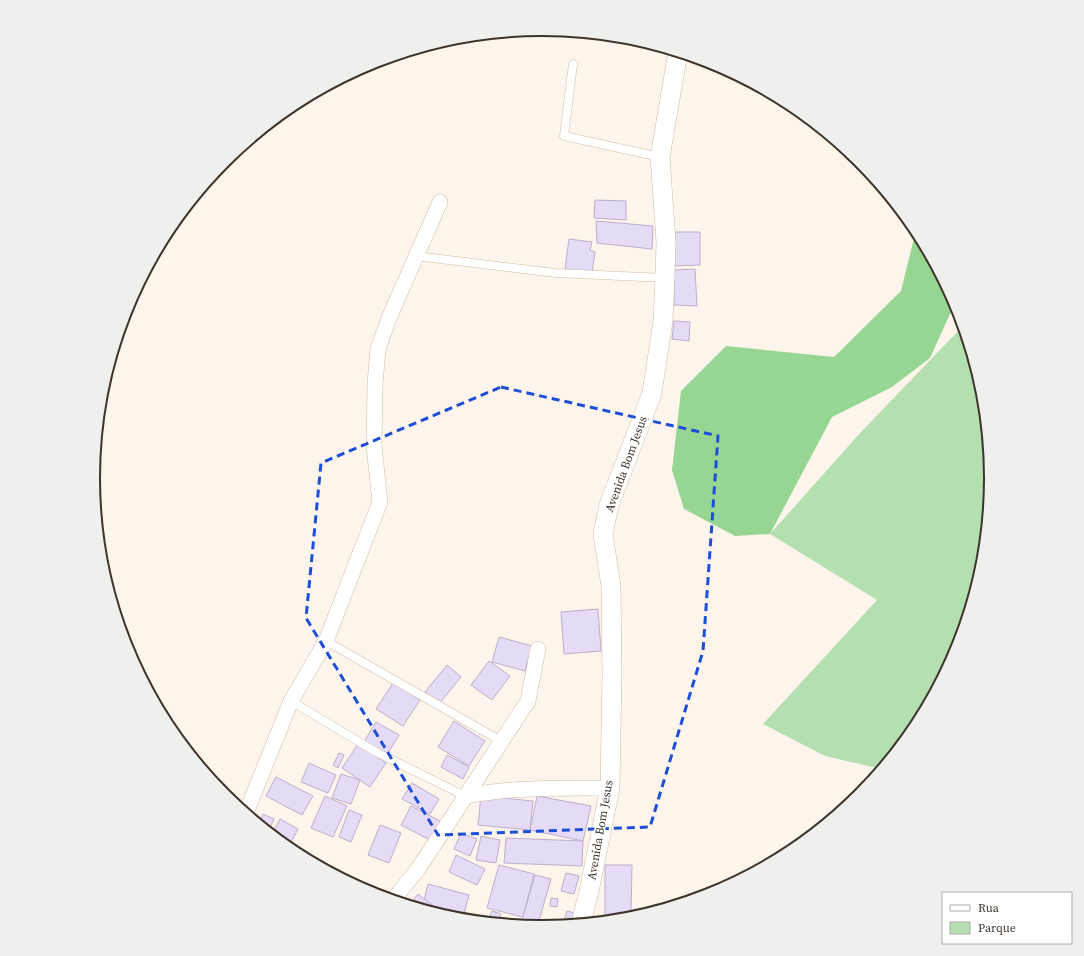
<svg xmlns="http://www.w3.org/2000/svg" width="1084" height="956" font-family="'Source Serif 4',serif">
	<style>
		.green { fill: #b4dfb0 }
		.forest { fill: #97d692 }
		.building { fill: #e6dbf6; stroke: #bbafca }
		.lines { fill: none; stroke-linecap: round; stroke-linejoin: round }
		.service-casing { stroke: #d1baa5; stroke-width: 9 }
		.minor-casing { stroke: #d1baa5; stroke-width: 16 }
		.tertiary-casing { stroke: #d1baa5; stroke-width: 20 }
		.service { stroke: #fff; stroke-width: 8 }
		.minor { stroke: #fff; stroke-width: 15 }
		.tertiary { stroke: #fff; stroke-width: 19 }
		.marked { fill: none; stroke: #1d4ed8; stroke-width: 3; stroke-dasharray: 8 5; stroke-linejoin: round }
		.labels { text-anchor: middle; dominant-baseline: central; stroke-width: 3.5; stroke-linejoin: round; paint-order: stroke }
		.street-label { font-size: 12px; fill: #3d342b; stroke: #fff }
		.rim { fill: none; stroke: #3d342b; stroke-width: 2 }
	</style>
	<rect width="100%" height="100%" fill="#fdf4eb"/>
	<!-- green -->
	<polygon class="green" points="963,326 982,391 991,478 982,566 957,650 915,728 881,769 825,756 763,724 877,600 770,534 861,432"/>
	<!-- forest -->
	<polygon class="forest" points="909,221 915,229 955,303 930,358 892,387 832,417 770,534 735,536 684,509 672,470 681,391 726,346 834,357 901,291 914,238"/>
	<!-- building -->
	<g class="building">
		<polygon points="595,200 626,201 626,220 594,218"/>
		<polygon points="596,221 653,226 652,249 597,243"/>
		<polygon points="671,232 700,232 700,265 671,266"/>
		<polygon points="569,239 592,242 590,250 595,252 592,273 565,269"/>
		<polygon points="695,269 697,306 674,305 674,270"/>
		<polygon points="674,321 690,322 689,341 672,339"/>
		<polygon points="598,609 601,651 564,654 561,612"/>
		<polygon points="499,637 532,646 525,671 492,662"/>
		<polygon points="489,661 510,676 492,700 471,685"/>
		<polygon points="447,665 461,677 439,704 425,692"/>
		<polygon points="393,683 420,700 403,726 376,709"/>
		<polygon points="454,721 485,741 469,766 438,747"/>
		<polygon points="376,722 399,735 387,755 364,742"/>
		<polygon points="358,744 386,763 370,787 342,768"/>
		<polygon points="339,753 344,755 338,768 333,765"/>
		<polygon points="447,755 469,767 463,779 441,767"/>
		<polygon points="309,763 336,775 328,793 301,782"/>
		<polygon points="341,774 360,780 351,804 332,798"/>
		<polygon points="276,777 313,796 302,815 266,796"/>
		<polygon points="412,783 439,799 430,814 402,799"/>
		<polygon points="325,796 347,806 333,837 311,828"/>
		<polygon points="481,796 533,801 530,830 478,825"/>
		<polygon points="537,796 591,806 583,841 530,830"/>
		<polygon points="411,806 442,822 432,841 401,825"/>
		<polygon points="349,810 362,815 351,842 339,837"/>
		<polygon points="263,814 274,819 268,832 259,824"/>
		<polygon points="255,816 262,820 260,824 253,819"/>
		<polygon points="280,819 298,829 289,846 272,834"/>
		<polygon points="380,825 401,833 389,863 368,855"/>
		<polygon points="461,833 477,839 470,856 454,849"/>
		<polygon points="481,836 500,840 496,863 476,860"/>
		<polygon points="506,838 583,841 582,866 504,863"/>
		<polygon points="456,855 485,869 477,885 449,872"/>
		<polygon points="499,865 534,874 523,917 487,908"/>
		<polygon points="605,865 632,865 631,916 605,916"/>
		<polygon points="566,873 579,876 574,894 561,891"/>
		<polygon points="535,875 551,879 538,924 522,920"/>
		<polygon points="428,884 469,895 464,914 423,904"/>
		<polygon points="418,894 444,915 410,905"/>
		<polygon points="551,898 558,899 557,907 550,906"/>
		<polygon points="451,911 460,919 446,916"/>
		<polygon points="492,911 501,914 499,922 489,919"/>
		<polygon points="567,911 575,913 572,923 564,921"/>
	</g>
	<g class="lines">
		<defs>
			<g id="service">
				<polyline points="573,64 564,136 660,157"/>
				<polyline points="416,256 556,273 665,278"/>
				<polyline points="326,641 501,741"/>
				<polyline points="291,701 376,752 465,796"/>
			</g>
			<g id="minor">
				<path d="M465 796C513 787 561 788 610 788"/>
				<polyline points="246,813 291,701 326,641 380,502 374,446 375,384 378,349 389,318 440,202"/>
				<polyline points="393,900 418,869 528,701 538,649"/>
			</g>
			<polyline id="tertiary" points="581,923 589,891 610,788 612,674 611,586 603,534 609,505 652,393 663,321 665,278 666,242 660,157 678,52"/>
		</defs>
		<!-- service casing -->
		<use href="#service" class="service-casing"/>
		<!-- minor casing -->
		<use href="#minor" class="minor-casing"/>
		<!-- tertiary casing -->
		<use href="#tertiary" class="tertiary-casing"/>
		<!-- service -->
		<use href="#service" class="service"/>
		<!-- minor -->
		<use href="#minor" class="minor"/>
		<!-- tertiary -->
		<use href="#tertiary" class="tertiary"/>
	</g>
	<!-- marked area -->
	<path class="marked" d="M501 387 718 436 703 651 650 827 438 835 306 618 321 463Z"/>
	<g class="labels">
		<!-- street labels -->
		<g class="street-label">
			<text transform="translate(626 464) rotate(-70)">Avenida Bom Jesus</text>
			<text transform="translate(600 830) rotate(-80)">Avenida Bom Jesus</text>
		</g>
	</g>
	<!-- crop -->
	<path d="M0 0H1084V956H0ZM100 478a442 442 0 1 1 884 0a442 442 0 1 1-884 0Z" fill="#efefee" fill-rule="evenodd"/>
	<path class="rim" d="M100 478a442 442 0 1 1 884 0a442 442 0 1 1-884 0Z"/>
	<!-- legend -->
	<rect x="942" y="892" width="130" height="52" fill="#ffffff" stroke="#b1aeaa"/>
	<rect x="950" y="905" width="20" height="6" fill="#ffffff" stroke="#b1aeaa"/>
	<text x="978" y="912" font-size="12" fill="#3d342b">Rua</text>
	<rect x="950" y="922" width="20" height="12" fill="#b4dfb0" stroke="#b1aeaa"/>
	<text x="978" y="932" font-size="12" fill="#3d342b">Parque</text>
</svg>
